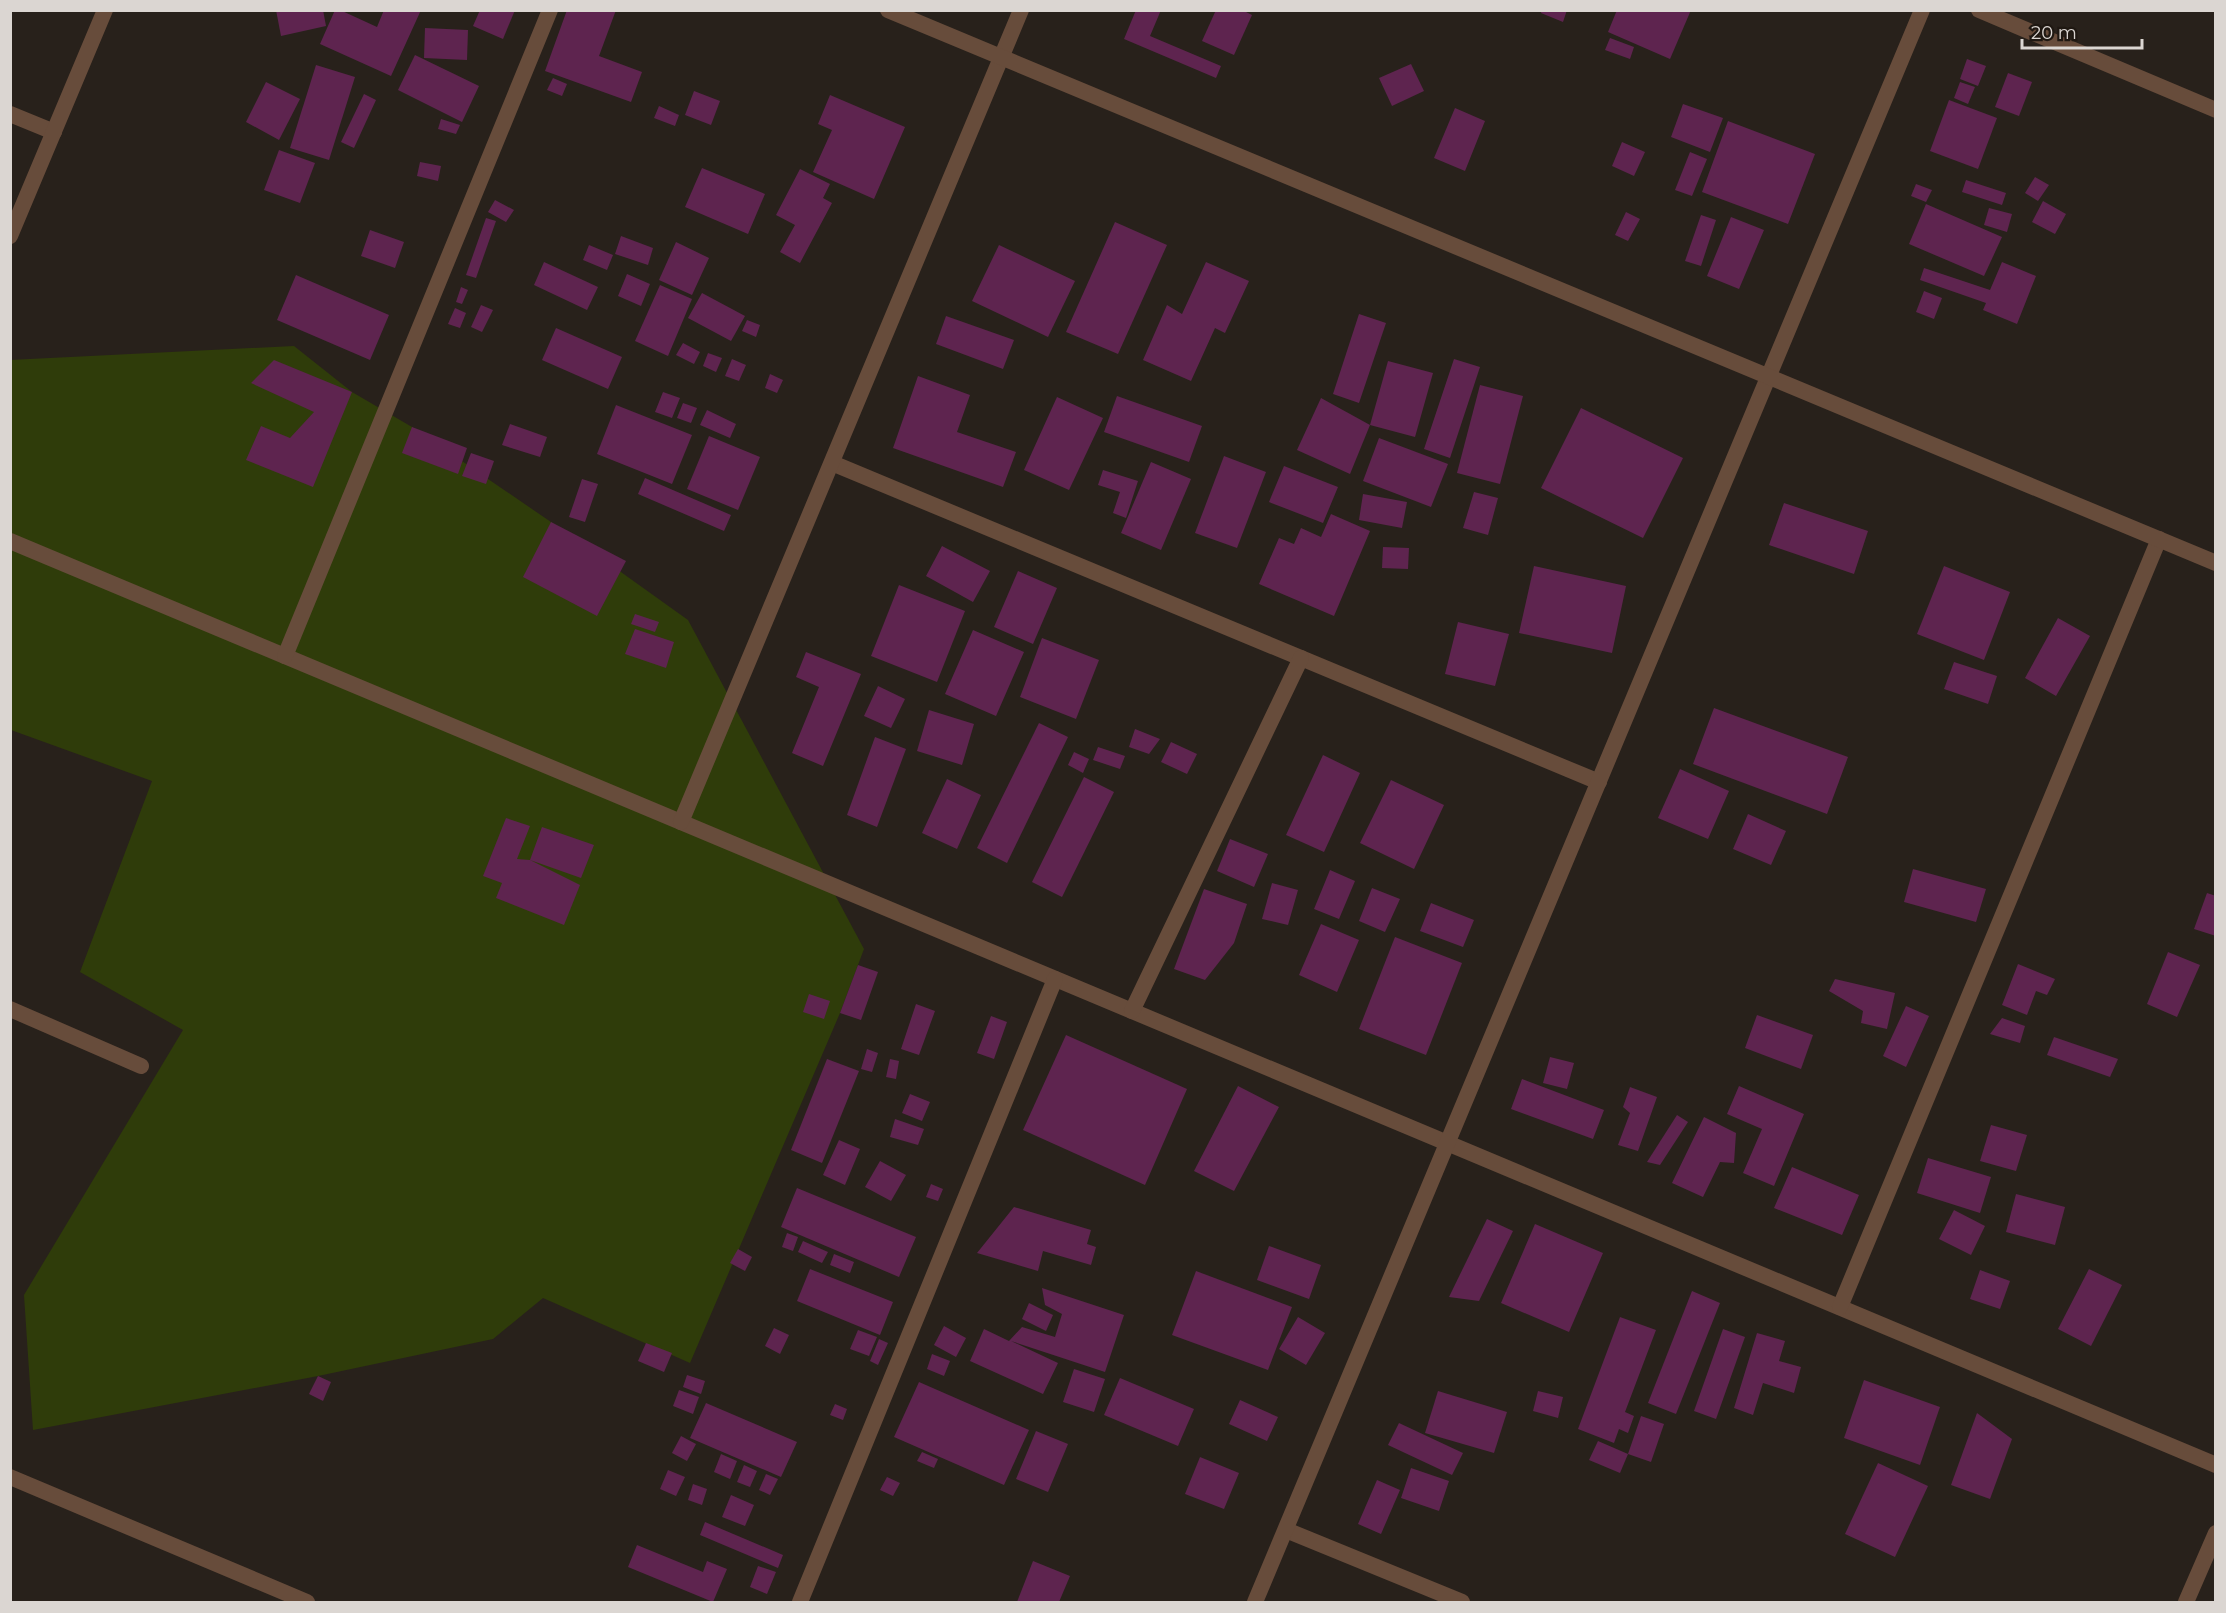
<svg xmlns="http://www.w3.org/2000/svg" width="2226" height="1613" font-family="Montserrat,sans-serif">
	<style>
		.green { fill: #2f3c0a }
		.building { fill: #5e244f }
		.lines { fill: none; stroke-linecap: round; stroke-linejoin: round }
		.minor { stroke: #674c3b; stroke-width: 16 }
		.tertiary { stroke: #674c3b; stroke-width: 16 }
	</style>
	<rect width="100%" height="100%" fill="#28211b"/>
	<!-- green -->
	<polygon class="green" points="294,346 352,392 412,427 551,522 688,620 864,949 840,1013 690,1363 543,1298 493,1339 318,1376 33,1430 24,1295 183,1030 80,972 152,781 11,730 10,360"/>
	<!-- building -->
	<g class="building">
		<polygon points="276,10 323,10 326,26 281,36"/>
		<polygon points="335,10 340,10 377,27 384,10 421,10 391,76 320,44"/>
		<polygon points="480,10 515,10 503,39 473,26"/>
		<polygon points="567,10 616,10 599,56 642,72 631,102 545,71"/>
		<polygon points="1136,10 1161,10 1150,36 1221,66 1216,78 1124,39"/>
		<polygon points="1216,10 1242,10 1252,15 1234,55 1202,41"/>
		<polygon points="1542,10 1567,10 1563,22 1541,13"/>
		<polygon points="1617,10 1691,10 1670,59 1608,32"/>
		<polygon points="425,28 468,30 467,60 424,58"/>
		<polygon points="1610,38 1634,47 1630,59 1605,50"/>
		<polygon points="415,55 479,86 462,122 398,90"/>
		<polygon points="1967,59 1986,66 1978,86 1960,79"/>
		<polygon points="1411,64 1424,91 1392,106 1379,78"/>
		<polygon points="316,65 355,77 329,160 290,148"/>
		<polygon points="2008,73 2032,82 2019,116 1995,107"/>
		<polygon points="553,78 567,84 562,96 547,90"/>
		<polygon points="266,82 300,99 279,140 246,122"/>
		<polygon points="1960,82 1975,87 1968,104 1954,98"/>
		<polygon points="694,91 720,101 711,125 685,115"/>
		<polygon points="364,94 376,100 354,148 341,142"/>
		<polygon points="830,95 905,127 874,199 813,172 832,130 818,124"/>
		<polygon points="1949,100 1997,118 1978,169 1930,151"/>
		<polygon points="1683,104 1723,118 1710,152 1671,137"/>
		<polygon points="659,106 679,115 675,126 654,118"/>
		<polygon points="1455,108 1485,121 1465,171 1434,158"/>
		<polygon points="441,119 460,125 456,134 438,129"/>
		<polygon points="1728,121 1815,154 1788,224 1702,192"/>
		<polygon points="1622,142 1645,152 1634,176 1612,166"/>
		<polygon points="279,150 315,163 300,203 264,190"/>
		<polygon points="1690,152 1707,159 1692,196 1675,190"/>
		<polygon points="420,162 441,166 438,181 417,176"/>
		<polygon points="702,168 765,194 748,234 685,207"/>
		<polygon points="800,169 830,184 823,198 832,203 800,263 780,252 795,225 776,215"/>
		<polygon points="2035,177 2049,185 2038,201 2025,193"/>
		<polygon points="1966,180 2006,193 2002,205 1962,192"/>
		<polygon points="1916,184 1932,190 1926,202 1911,196"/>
		<polygon points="495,200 514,210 506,222 488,212"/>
		<polygon points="2043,201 2066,214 2055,234 2032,222"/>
		<polygon points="1926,204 2002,237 1984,276 1909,244"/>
		<polygon points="1989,208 2012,214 2007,232 1984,225"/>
		<polygon points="1626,212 1640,219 1628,241 1615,235"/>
		<polygon points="1701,215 1716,220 1701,266 1685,261"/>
		<polygon points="1731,217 1764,230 1739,289 1707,276"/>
		<polygon points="486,218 496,221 476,278 466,275"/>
		<polygon points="1115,222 1167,245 1118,354 1066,332"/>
		<polygon points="370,230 404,242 395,268 361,256"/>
		<polygon points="621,236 653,248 648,265 615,254"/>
		<polygon points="676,242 709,258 692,295 659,280"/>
		<polygon points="589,245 613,255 607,270 583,260"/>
		<polygon points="999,245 1075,281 1048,337 972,301"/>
		<polygon points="544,262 598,287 587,310 534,285"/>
		<polygon points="1206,262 1249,281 1225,333 1215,328 1191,381 1143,360 1167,305 1182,314"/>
		<polygon points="2002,262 2036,276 2017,324 1983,310 1986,303 1920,280 1924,268 1990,290"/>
		<polygon points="627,274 650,284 641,306 618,296"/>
		<polygon points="296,275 389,315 370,360 277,320"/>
		<polygon points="660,285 692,299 668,356 635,341"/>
		<polygon points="461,287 468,290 462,304 456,302"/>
		<polygon points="1924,291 1942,298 1934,319 1916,312"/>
		<polygon points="702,293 745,316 731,341 688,318"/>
		<polygon points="481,305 493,310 482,332 471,327"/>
		<polygon points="455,308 466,313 460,328 448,324"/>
		<polygon points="1359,314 1386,323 1359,403 1333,394"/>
		<polygon points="946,316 1014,340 1003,369 936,344"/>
		<polygon points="747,320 760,325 756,337 742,331"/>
		<polygon points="556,328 622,357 608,389 542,360"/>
		<polygon points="683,343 700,352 694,364 676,355"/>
		<polygon points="708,353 722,358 716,372 703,366"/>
		<polygon points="732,359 746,365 739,381 725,376"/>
		<polygon points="1454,359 1480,367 1450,458 1424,449"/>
		<polygon points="274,360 352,392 313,487 246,460 261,426 290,438 314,412 251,383"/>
		<polygon points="1388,361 1433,373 1415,437 1370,425"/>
		<polygon points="770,374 783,380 777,393 765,388"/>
		<polygon points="918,376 970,395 957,432 1016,452 1003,487 893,448"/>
		<polygon points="1480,385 1523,396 1500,484 1457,473"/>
		<polygon points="663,392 680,398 672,418 655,412"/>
		<polygon points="1117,396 1202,426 1189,462 1104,432"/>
		<polygon points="1057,397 1103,418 1069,490 1024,470"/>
		<polygon points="1321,398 1370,425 1350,474 1297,450"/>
		<polygon points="683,403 697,408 691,423 677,418"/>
		<polygon points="616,405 692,435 672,484 597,454"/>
		<polygon points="1581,408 1683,458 1643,538 1541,488"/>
		<polygon points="707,410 736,424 730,438 700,425"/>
		<polygon points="510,424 547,437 540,457 502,445"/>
		<polygon points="412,427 467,448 458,474 402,453"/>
		<polygon points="709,436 760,457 738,510 687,489"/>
		<polygon points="1379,438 1448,464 1431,507 1363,481"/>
		<polygon points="471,453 494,461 486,484 462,476"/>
		<polygon points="1224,456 1266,472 1237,548 1195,533"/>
		<polygon points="1151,462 1191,479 1161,550 1121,533"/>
		<polygon points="1284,466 1338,487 1323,523 1269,502"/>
		<polygon points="1103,470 1138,481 1126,518 1113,513 1120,492 1098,485"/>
		<polygon points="645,478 731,515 724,531 638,494"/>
		<polygon points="582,479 598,484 585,522 569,517"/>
		<polygon points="1474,492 1498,498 1488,535 1463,528"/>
		<polygon points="1363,494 1407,502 1402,528 1359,520"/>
		<polygon points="1784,503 1868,531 1854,574 1769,545"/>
		<polygon points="1331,514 1370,531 1334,616 1259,584 1279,538 1294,544 1301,528 1321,537"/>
		<polygon points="551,522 626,561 597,616 523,577"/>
		<polygon points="942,546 990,571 973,602 926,576"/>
		<polygon points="1383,547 1409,548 1408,569 1382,568"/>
		<polygon points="1534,566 1626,586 1612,653 1519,633"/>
		<polygon points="1944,566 2010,592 1984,660 1917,634"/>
		<polygon points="1018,571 1057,588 1033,644 994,627"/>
		<polygon points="899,585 965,611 937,682 871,656"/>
		<polygon points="635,614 659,622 655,632 631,624"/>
		<polygon points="2058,618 2090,636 2056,696 2025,678"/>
		<polygon points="1458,622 1509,634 1495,686 1445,674"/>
		<polygon points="635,629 674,642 666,668 625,654"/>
		<polygon points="973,630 1024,652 996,716 945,694"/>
		<polygon points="1042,638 1099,660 1076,719 1020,697"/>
		<polygon points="806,652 861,674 823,766 792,753 819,687 796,677"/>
		<polygon points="1954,662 1997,676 1988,704 1944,689"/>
		<polygon points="878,686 905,699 891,728 864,716"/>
		<polygon points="1714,708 1848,757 1827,814 1693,764"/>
		<polygon points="929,710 974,724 962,765 917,751"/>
		<polygon points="1039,723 1068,737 1007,863 977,848"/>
		<polygon points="1135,729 1160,739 1149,754 1129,747"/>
		<polygon points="875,737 906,749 877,827 847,815"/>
		<polygon points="1171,742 1197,754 1187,774 1161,762"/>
		<polygon points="1098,747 1125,756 1120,769 1093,760"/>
		<polygon points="1074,752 1089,759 1083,773 1068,765"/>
		<polygon points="1323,755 1360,773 1324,852 1286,835"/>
		<polygon points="1680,769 1729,791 1708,839 1658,818"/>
		<polygon points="1084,777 1114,792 1062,897 1032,882"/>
		<polygon points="947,779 981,795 957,849 922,833"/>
		<polygon points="1391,780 1444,805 1414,869 1360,843"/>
		<polygon points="1748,814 1786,831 1771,865 1733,849"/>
		<polygon points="506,818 530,826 517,859 530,860 542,827 594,845 581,878 530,860 580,885 564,925 496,898 502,883 483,876"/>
		<polygon points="1230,839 1268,854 1254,887 1217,871"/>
		<polygon points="1913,869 1986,889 1976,922 1904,902"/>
		<polygon points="1330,870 1355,881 1339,919 1314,909"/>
		<polygon points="1272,883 1298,890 1288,925 1262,919"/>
		<polygon points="1372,888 1400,899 1385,932 1359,921"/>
		<polygon points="1204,889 1247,904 1234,943 1205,980 1174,969"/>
		<polygon points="2207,893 2216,896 2216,936 2194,929"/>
		<polygon points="1431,903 1474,920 1463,947 1420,931"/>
		<polygon points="1321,924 1359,940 1337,992 1299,975"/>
		<polygon points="1395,937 1462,963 1426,1055 1359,1029"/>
		<polygon points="2168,952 2200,965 2177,1017 2147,1004"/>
		<polygon points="2018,964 2055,979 2047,995 2036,991 2027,1015 2002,1005"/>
		<polygon points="858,965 878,972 861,1020 840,1013"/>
		<polygon points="1835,979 1895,993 1887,1029 1861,1023 1863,1011 1829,991"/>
		<polygon points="809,994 830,1001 824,1019 803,1012"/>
		<polygon points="916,1004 935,1011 919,1055 901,1049"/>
		<polygon points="1906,1006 1929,1016 1906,1067 1883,1056"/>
		<polygon points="1757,1015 1813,1035 1801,1069 1745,1048"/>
		<polygon points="991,1016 1007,1022 994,1059 977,1053"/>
		<polygon points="2002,1018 2025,1026 2020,1043 1990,1034"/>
		<polygon points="1066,1035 1187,1089 1145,1185 1023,1130"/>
		<polygon points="2054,1037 2118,1059 2110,1077 2047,1055"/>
		<polygon points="867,1049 878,1053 872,1072 861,1069"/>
		<polygon points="1550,1057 1574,1063 1567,1089 1543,1083"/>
		<polygon points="827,1059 859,1071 822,1163 791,1150"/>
		<polygon points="890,1059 899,1061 896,1079 886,1077"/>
		<polygon points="1522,1079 1604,1110 1593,1139 1511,1109"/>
		<polygon points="1238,1086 1279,1107 1234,1191 1194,1171"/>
		<polygon points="1739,1086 1804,1114 1774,1186 1743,1173 1762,1129 1727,1114"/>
		<polygon points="1630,1087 1657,1097 1638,1151 1618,1145 1630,1113 1623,1107"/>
		<polygon points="910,1094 930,1102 922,1121 902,1113"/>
		<polygon points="1677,1115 1688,1122 1660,1165 1647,1162"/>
		<polygon points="1704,1117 1736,1133 1734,1163 1720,1162 1703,1197 1672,1183"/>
		<polygon points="895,1119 924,1129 918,1145 890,1137"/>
		<polygon points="1991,1125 2027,1135 2016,1171 1980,1161"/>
		<polygon points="839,1140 860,1149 845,1185 823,1175"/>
		<polygon points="1928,1158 1991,1177 1980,1213 1917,1193"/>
		<polygon points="880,1161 906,1175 891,1201 865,1187"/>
		<polygon points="1792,1167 1859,1195 1842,1235 1774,1208"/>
		<polygon points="931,1184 943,1189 938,1201 926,1197"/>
		<polygon points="797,1188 916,1237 899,1277 781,1227"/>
		<polygon points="2016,1194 2065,1207 2055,1245 2006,1232"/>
		<polygon points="1014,1207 1091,1230 1087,1244 1096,1247 1091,1265 1043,1251 1038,1271 977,1253"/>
		<polygon points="1954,1210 1985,1226 1971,1255 1939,1239"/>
		<polygon points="1487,1219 1513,1231 1479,1301 1449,1297"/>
		<polygon points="1535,1224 1603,1253 1569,1332 1501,1303"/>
		<polygon points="787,1233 798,1237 793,1251 782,1247"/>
		<polygon points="803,1241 828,1252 822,1263 798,1252"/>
		<polygon points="1269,1246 1321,1265 1309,1299 1257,1280"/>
		<polygon points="738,1249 752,1257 745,1271 730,1263"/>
		<polygon points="834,1254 854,1262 850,1273 830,1265"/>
		<polygon points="810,1269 893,1302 880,1335 797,1301"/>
		<polygon points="2089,1269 2122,1285 2091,1346 2058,1329"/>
		<polygon points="1980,1270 2010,1281 2000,1309 1970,1299"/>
		<polygon points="1196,1271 1292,1307 1268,1370 1172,1335"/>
		<polygon points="1042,1288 1124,1315 1105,1372 1011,1341 1058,1363 1043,1394 970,1361 984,1329 1009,1341 1022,1327 1055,1337 1062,1314 1045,1305"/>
		<polygon points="1692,1291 1720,1303 1676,1414 1648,1403"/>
		<polygon points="1029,1303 1053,1315 1046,1331 1022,1319"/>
		<polygon points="1298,1317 1325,1333 1306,1365 1279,1349"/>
		<polygon points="1620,1317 1656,1330 1625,1412 1634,1416 1628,1433 1619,1429 1614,1443 1578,1429"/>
		<polygon points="944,1326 966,1338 956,1357 934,1345"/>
		<polygon points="774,1328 789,1335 780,1354 765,1346"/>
		<polygon points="1723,1329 1745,1337 1716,1419 1694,1411"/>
		<polygon points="858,1330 877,1337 869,1356 850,1349"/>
		<polygon points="1757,1333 1785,1341 1779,1361 1801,1367 1794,1393 1763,1383 1753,1415 1734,1408"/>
		<polygon points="879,1339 888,1343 878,1365 870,1361"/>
		<polygon points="646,1343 672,1353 664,1372 638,1361"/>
		<polygon points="932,1354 950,1361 944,1376 927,1369"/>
		<polygon points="1074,1369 1105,1379 1094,1412 1063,1402"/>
		<polygon points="687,1375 705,1381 701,1394 683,1387"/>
		<polygon points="318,1376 331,1382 323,1401 309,1394"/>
		<polygon points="1120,1378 1194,1409 1178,1446 1104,1415"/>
		<polygon points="1864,1380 1940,1407 1920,1465 1844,1438"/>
		<polygon points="919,1382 1029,1430 1004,1485 894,1437"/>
		<polygon points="679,1390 699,1397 693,1414 673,1406"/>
		<polygon points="1438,1391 1507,1412 1494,1453 1425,1433"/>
		<polygon points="1538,1391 1563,1397 1558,1418 1533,1411"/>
		<polygon points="1240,1400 1278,1417 1267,1441 1229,1424"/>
		<polygon points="706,1403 797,1442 781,1477 690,1438"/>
		<polygon points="835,1404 847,1409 843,1420 830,1415"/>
		<polygon points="1977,1413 2012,1439 1990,1499 1951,1485"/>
		<polygon points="1641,1416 1664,1424 1651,1462 1628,1454"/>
		<polygon points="1399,1423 1463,1453 1452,1475 1388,1445"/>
		<polygon points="1036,1431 1068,1444 1048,1492 1016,1479"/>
		<polygon points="681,1436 696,1444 687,1461 672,1453"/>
		<polygon points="1598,1441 1628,1454 1620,1473 1589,1460"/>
		<polygon points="922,1452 938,1459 934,1468 917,1461"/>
		<polygon points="721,1454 737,1461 730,1479 714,1472"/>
		<polygon points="1200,1457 1239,1473 1224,1509 1185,1494"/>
		<polygon points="1878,1463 1928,1486 1895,1557 1845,1534"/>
		<polygon points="744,1465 757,1471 750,1487 737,1482"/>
		<polygon points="1411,1468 1449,1481 1439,1511 1401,1498"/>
		<polygon points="668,1470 685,1477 676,1496 660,1489"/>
		<polygon points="766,1474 778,1479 770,1495 759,1490"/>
		<polygon points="887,1477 900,1483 893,1496 880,1490"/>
		<polygon points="1377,1480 1400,1490 1381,1534 1358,1524"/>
		<polygon points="693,1484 707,1489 702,1505 688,1500"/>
		<polygon points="731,1495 754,1505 745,1526 722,1517"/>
		<polygon points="705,1522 783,1555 778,1568 700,1535"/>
		<polygon points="637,1545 703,1572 707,1561 727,1569 713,1602 628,1567"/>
		<polygon points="1033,1561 1070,1576 1059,1602 1017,1602"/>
		<polygon points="758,1566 776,1572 767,1594 750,1587"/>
	</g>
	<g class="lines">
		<!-- minor -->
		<g class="minor">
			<polyline points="1979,10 2216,110"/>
			<polyline points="10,114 54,132"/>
			<polyline points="10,236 105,10"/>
			<polyline points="832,463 1599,782"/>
			<polyline points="10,541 2216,1465"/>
			<polyline points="285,656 550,10"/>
			<polyline points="681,822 1021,10"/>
			<polyline points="10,1009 141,1066"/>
			<polyline points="1132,1011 1301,658"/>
			<polyline points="1840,1307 2159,539"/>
			<polyline points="10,1477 307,1602"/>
			<polyline points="1286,1530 1462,1602"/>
			<polyline points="800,1602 1055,979"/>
			<polyline points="1255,1602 1922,10"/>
			<polyline points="2186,1602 2216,1533"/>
		</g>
		<!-- tertiary -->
		<polyline class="tertiary" points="888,10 2216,563"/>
	</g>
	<!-- border -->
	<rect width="2226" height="1613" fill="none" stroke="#dbd6d2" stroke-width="24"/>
	<!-- scale -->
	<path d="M2022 39v9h120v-9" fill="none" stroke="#dbd6d2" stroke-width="3"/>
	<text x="2031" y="39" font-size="18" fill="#dbd6d2" stroke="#1f1812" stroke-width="4.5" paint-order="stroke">20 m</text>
</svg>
